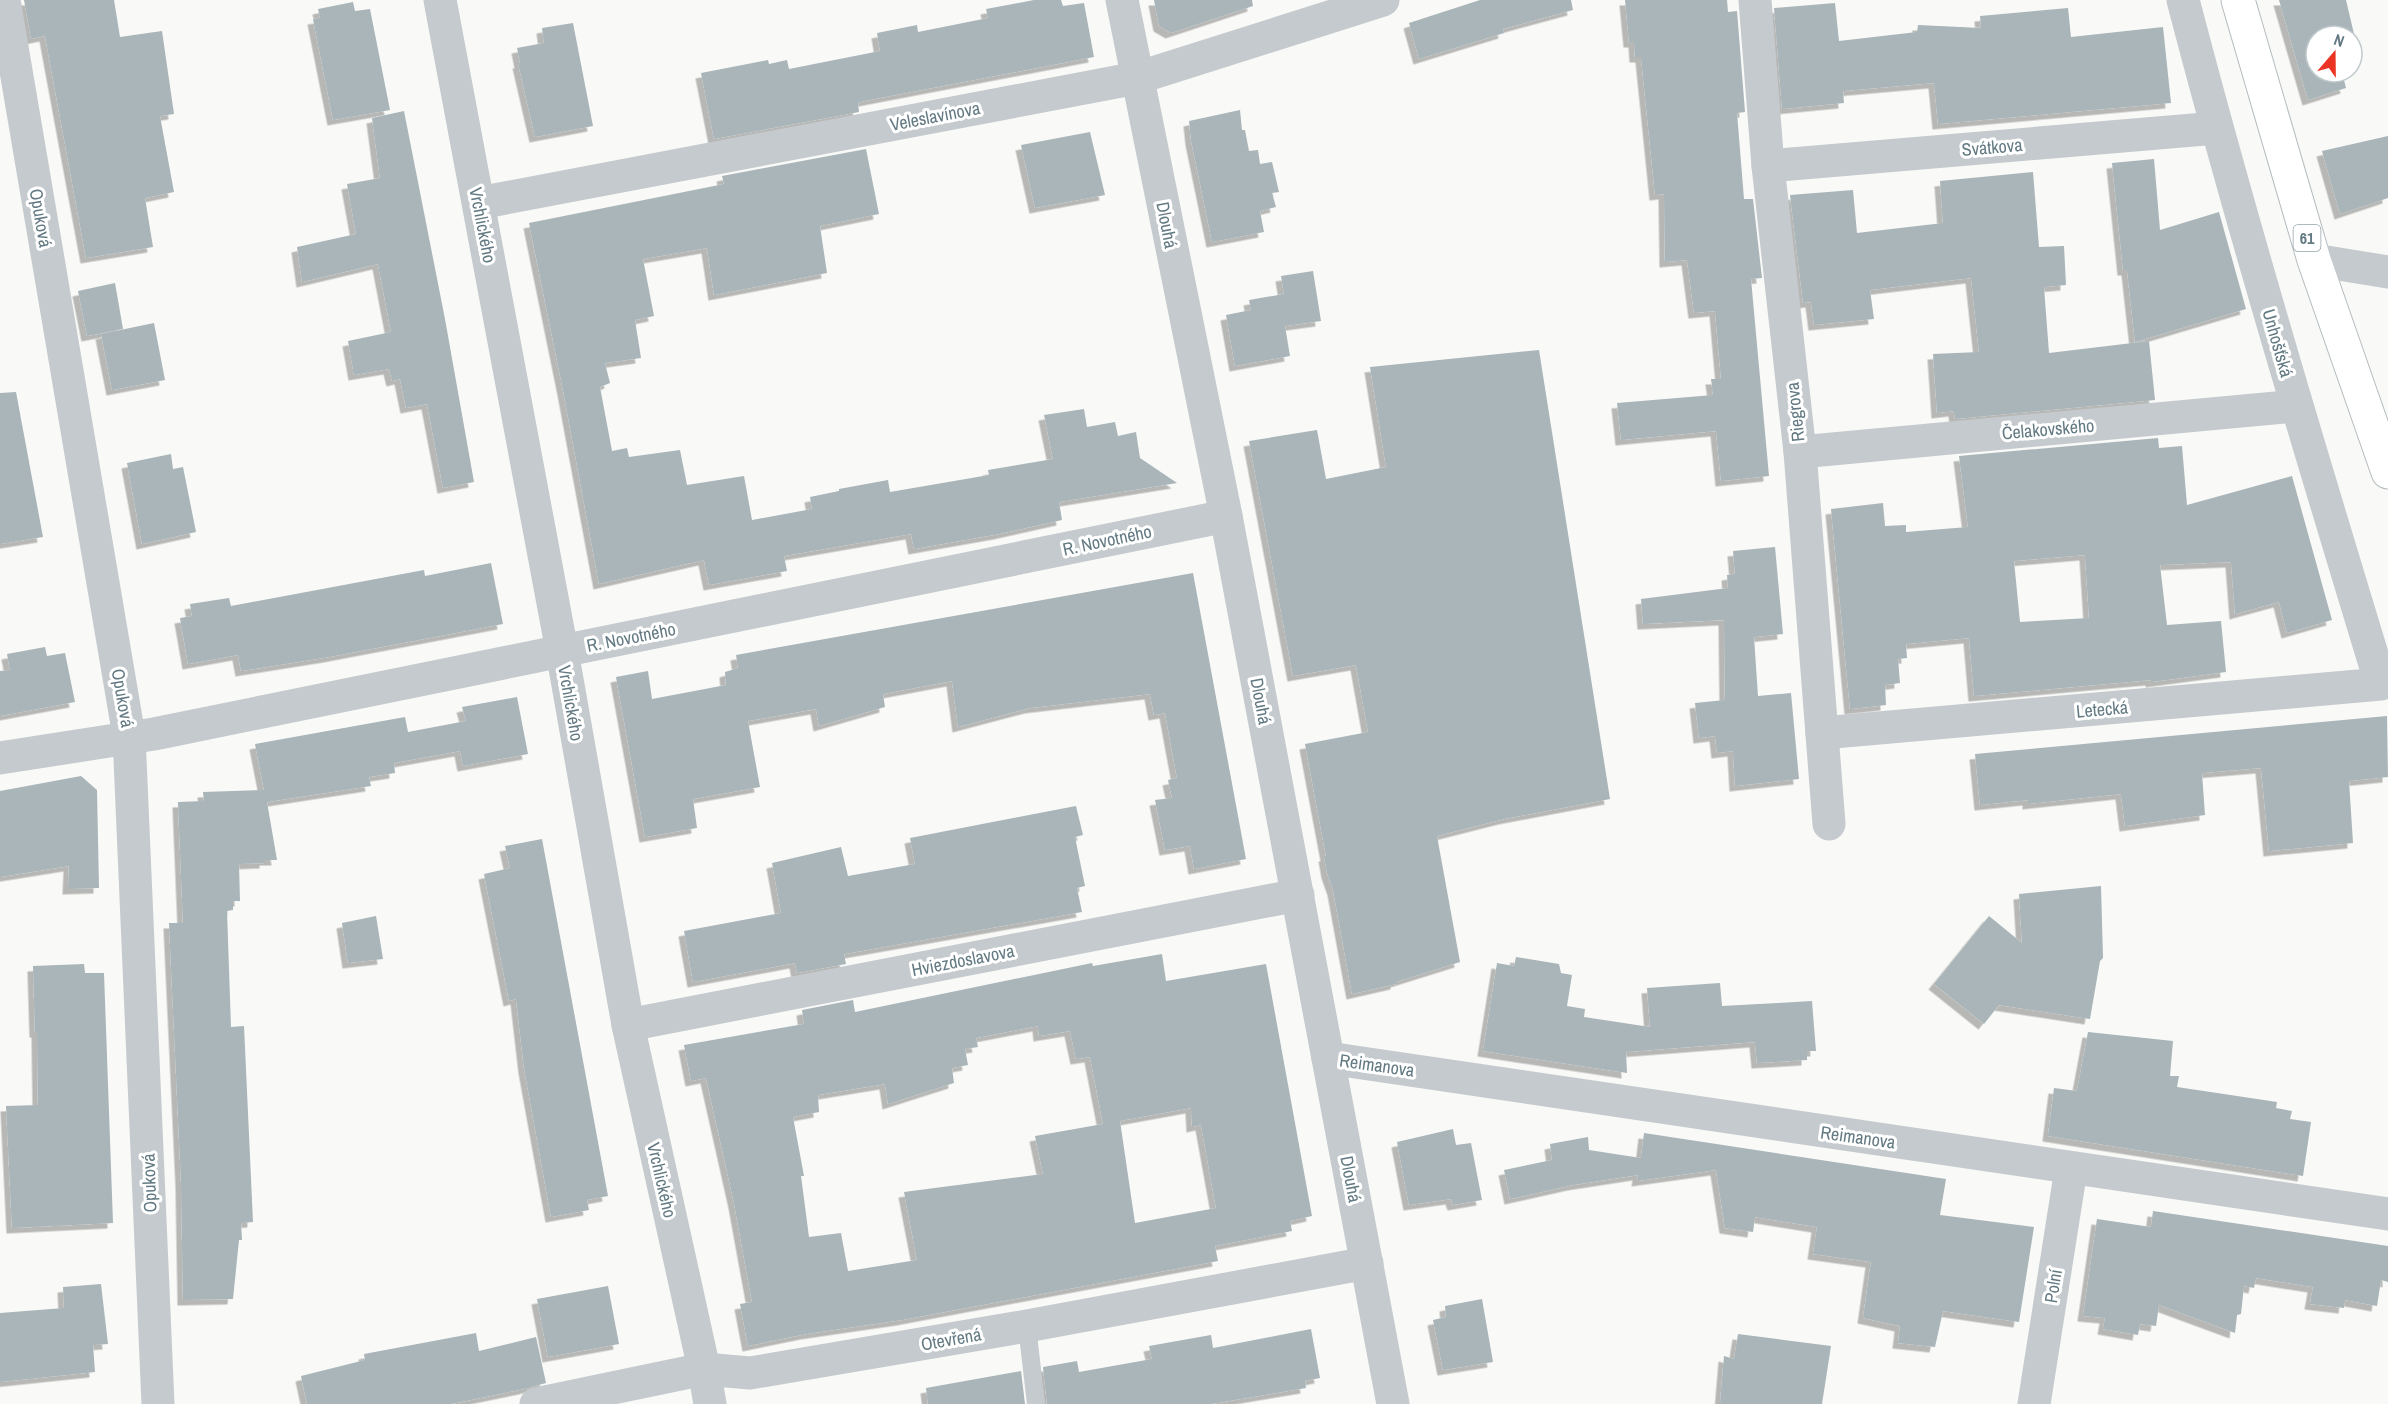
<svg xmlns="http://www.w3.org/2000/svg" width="2388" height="1404" font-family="'Archivo Narrow',sans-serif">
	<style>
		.building { fill: #a9b5b9; fill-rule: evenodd; filter: url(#shadow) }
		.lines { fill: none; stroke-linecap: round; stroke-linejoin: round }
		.primary-casing { stroke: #b5bcbf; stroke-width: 35 }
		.service { stroke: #c4cacd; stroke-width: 18 }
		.minor { stroke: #c4cacd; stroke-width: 33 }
		.primary { stroke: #fff; stroke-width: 33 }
		.labels { text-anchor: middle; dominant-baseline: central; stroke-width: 6; stroke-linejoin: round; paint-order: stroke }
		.shield { fill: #fff; stroke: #92a2a8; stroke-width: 1.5 }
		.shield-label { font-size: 16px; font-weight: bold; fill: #637a83 }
		.street-label { font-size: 18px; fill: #637a83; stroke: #fff }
	</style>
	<defs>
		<filter id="shadow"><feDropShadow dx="-5.5" dy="5.5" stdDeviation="0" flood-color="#0004"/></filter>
	</defs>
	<rect width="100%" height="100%" fill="#f9f9f7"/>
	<!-- building -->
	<g class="building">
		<polygon points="24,0 114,0 120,37 162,31 174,114 160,116 174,192 145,198 153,247 86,258 45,36 31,39"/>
		<polygon points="1034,0 1061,0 1063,6 1084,3 1094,57 864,101 858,103 859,112 714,139 701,73 768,60 769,64 787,60 789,69 880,51 877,33 917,25 918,32 988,18 986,9"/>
		<polygon points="1154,0 1252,0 1253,6 1171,33 1159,26"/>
		<polygon points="1480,0 1571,0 1573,10 1503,29 1504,33 1419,59 1409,23"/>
		<polygon points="1625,0 1727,0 1728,12 1737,11 1745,112 1737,113 1744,199 1753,199 1762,278 1751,279 1769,476 1721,481 1716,431 1621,440 1617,403 1713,395 1711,379 1721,379 1715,311 1694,313 1687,260 1665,262 1664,194 1655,195 1641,57 1635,57 1634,42 1629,42"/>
		<polygon points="2279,0 2346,0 2358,51 2352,53 2352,36 2316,36 2316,72 2342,72 2346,88 2308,100"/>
		<polygon points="353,2 355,11 370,9 390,110 333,120 313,19 320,18 318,9"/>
		<polygon points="1835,3 1839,41 1917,32 1918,25 1981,28 1980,16 2068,8 2071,37 2163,27 2171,103 1938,124 1934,83 1843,91 1844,103 1782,109 1774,8"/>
		<polygon points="573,23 593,126 535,137 518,63 520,63 517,48 544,43 542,28"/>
		<polygon points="1240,110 1242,130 1245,130 1249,151 1258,150 1260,164 1272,162 1279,192 1272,193 1276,207 1260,211 1264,232 1212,242 1191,140 1189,121"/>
		<polygon points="404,111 445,319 474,482 443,488 427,404 406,408 400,379 392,381 389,369 354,375 348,341 391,332 378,264 302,282 297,247 356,234 347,184 380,178 372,118"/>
		<polygon points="1090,132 1105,195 1035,208 1021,145"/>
		<polygon points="2388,136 2388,198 2340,214 2322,151"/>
		<polygon points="866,149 879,214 820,226 827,273 714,295 707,248 643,259 654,316 635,320 641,358 605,363 610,383 600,387 612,451 627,448 629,457 680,450 687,485 744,476 752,520 812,509 810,497 839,491 839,489 888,480 890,492 989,475 988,470 1053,459 1044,415 1084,409 1087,427 1115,422 1118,436 1136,432 1140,458 1177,483 1059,502 1062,520 999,534 914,549 911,534 784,556 787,571 709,585 704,560 599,584 563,390 529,223 724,184 722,176"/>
		<polygon points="2154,159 2160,230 2219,212 2246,309 2135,342 2127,270 2123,270 2112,163"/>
		<polygon points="2033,172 2039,247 2064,246 2066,285 2044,287 2049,353 2149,341 2155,400 1955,419 1954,411 1937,413 1933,354 1979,352 1971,278 1870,290 1874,319 1814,325 1811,302 1803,303 1790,195 1853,190 1857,233 1943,223 1940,181"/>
		<polygon points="1313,271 1321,321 1285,326 1290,356 1235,366 1226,315 1251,310 1249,300 1284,294 1281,276"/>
		<polygon points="115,283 123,329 87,336 78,291"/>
		<polygon points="154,323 165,380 112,390 101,334"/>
		<polygon points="1539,350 1610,799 1504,819 1437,836 1460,962 1396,982 1396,984 1352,994 1333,890 1327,873 1324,856 1326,856 1305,744 1368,732 1356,665 1293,676 1249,441 1317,430 1326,479 1386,467 1370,367"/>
		<polygon points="16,392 43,537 0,544 0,393"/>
		<path d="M2158 438 2159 448 2182 446 2187 505 2292 476 2332 620 2287 633 2279 602 2235 614 2231 562 2160 565 2167 625 2221 621 2226 672 2151 682V680L1974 696 1969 638 1906 644 1907 658 1898 659 1900 683 1885 685 1886 705 1850 709 1831 509 1883 503 1885 526 1906 525V532L1968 527 1959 456ZM2085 555 2089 618 2020 622 2014 561Z"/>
		<polygon points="171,454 173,469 183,467 196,532 142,544 127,463"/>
		<polygon points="1775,547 1783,634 1754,637 1758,696 1791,693 1799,779 1735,786 1733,751 1717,753 1715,736 1699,738 1695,703 1725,700 1724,620 1643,624 1641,599 1728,588 1727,575 1735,574 1733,551"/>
		<polygon points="491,563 503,624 329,657 241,671 238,655 188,664 180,618 192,616 190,604 229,598 231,606 424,570 425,576"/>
		<polygon points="1193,573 1246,859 1194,869 1190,846 1165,850 1155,800 1172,798 1168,780 1177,778 1165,713 1154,715 1150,694 1030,708 958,727 952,681 883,694 885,707 819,726 816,709 748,721 760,787 693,799 697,828 645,837 616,677 648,671 652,699 726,685 725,672 738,668 736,655"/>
		<polygon points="45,647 47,656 65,653 75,702 0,716 0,671 10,670 7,654"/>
		<polygon points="517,697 528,754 463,766 460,751 394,763 395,773 369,777 371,786 267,802 277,860 265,860 265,863 239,864 240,901 233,901 233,910 227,911 231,1027 244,1026 253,1222 241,1223 242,1240 239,1240 233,1299 183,1300 181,1182 169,923 183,923 178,802 204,801 203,792 264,790 255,744 405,717 408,732 466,721 462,707"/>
		<polygon points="2387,716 2388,777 2349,781 2353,843 2269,851 2261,768 2202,773 2205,815 2125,826 2121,794 2028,804 2028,800 1980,805 1975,754"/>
		<polygon points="81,776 97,790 99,888 68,889 69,866 0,877 0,791"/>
		<polygon points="1076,806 1083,835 1075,837 1085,886 1077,888 1082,912 850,953 844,954 846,964 797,973 795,963 693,982 684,931 781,913 772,863 841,847 848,876 915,864 910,838"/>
		<polygon points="542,839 608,1196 587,1200 589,1210 551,1217 524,1068 516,999 509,1001 484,874 510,868 505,846"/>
		<polygon points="2101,886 2103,958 2100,961 2090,1019 1999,1005 1984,1024 1934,984 1989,916 2022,943 2019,894"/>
		<polygon points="376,916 383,959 348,963 342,923"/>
		<path d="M1162 954 1166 981 1266 964 1312 1216 1290 1221 1292 1231 1215 1246 1218 1261 902 1320 806 1334 748 1346 740 1304 752 1302 734 1203 706 1078 691 1081 684 1045 804 1024 802 1010 853 1000 855 1012 1092 963 1093 966ZM1038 1026 1039 1036 1070 1031 1076 1059 1090 1057 1103 1124 1191 1108 1192 1127 1201 1125 1216 1208 1135 1223 1120 1121 1035 1136 1043 1174 904 1192 917 1260 848 1271 841 1233 809 1237 801 1176H804L793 1117 819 1112 818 1095 885 1084 888 1104 954 1083 952 1068 968 1065 965 1049 978 1047 976 1038Z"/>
		<polygon points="1516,957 1559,964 1561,973 1572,975 1567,1006 1585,1009 1584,1017 1650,1027 1647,988 1720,983 1722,1006 1812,1001 1816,1051 1807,1051 1807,1060 1757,1063 1755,1042 1626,1052 1627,1073 1483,1051 1497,963 1514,966"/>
		<polygon points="84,964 85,973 104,973 113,1223 12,1228 6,1106 38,1105 37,1032 35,1032 33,966"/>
		<polygon points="2088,1032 2173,1041 2170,1076 2179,1076 2177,1087 2277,1102 2276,1108 2292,1111 2290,1119 2311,1122 2303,1176 2048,1136 2054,1088 2077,1091"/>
		<polygon points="1453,1129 1456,1145 1471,1143 1482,1200 1453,1205 1451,1199 1409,1205 1397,1142"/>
		<polygon points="1644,1133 1946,1179 1940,1215 2034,1227 2019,1322 1943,1311 1935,1347 1898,1343 1900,1326 1863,1318 1871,1262 1813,1254 1817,1227 1755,1217 1753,1232 1725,1228 1716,1170 1637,1181 1638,1175 1573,1185 1510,1199 1504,1170 1552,1160 1550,1144 1588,1137 1589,1150 1641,1158"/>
		<polygon points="2153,1211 2388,1246 2388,1282 2381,1280 2377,1306 2345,1300 2344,1308 2310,1304 2313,1287 2256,1278 2254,1288 2244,1286 2241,1314 2237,1315 2235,1333 2159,1305 2156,1326 2140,1324 2138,1335 2103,1329 2105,1318 2083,1316 2097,1219 2151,1227"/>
		<polygon points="101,1284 108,1344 93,1345 95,1372 0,1382 0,1313 64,1308 63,1287"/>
		<polygon points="608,1286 619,1344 548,1357 537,1299"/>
		<polygon points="1482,1299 1493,1362 1443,1370 1433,1320 1446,1317 1445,1306"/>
		<polygon points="1311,1329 1320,1378 1305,1381 1306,1388 1211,1404 1047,1404 1043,1367 1077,1361 1079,1372 1152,1359 1149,1346 1211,1335 1213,1348"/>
		<polygon points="476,1333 479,1351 536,1337 546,1383 524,1389 451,1404 307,1404 301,1376 365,1360 364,1354"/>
		<polygon points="1738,1334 1831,1346 1822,1404 1720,1404 1724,1356 1734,1359"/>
		<polygon points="1021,1371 1025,1404 928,1404 926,1388"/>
	</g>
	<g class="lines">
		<defs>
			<polyline id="primary" points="2238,0 2314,260 2388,472"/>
		</defs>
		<!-- primary casing -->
		<use href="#primary" class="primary-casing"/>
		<!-- service -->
		<polyline class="service" points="1027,1326 1036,1404"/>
		<!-- minor -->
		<g class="minor">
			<polyline points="4,0 129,736 158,1404"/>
			<polyline points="440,0 562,651 628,1025 704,1369 710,1404"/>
			<polyline points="1122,0 1226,516 1393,1404"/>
			<polyline points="1755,0 1768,166 1800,452 1829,824"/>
			<polyline points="1768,166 2217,128"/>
			<polyline points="479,203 1137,78 1383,0"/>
			<polyline points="2314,260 2388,272"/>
			<polyline points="1800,452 2296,406"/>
			<path d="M1822 733 2381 684C2312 457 2243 230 2183 0"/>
			<polyline points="0,758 154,734 1226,516"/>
			<polyline points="628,1025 1298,895"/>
			<polyline points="1328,1058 2388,1214"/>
			<polyline points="536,1404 704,1369 750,1373 1027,1326 1367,1263"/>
			<polyline points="2034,1404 2071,1169"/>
		</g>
		<!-- primary -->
		<use href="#primary" class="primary"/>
	</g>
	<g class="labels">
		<!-- shield labels -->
		<rect class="shield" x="2293.5" y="225" width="27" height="26" rx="4.5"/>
		<g class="shield-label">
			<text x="2307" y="238">61</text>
		</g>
		<!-- street labels -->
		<g class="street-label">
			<text transform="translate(935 116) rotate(-11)">Veleslavínova</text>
			<text transform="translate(1992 147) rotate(-5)">Svátkova</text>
			<text transform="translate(41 218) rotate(80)">Opuková</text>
			<text transform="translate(483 225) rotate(79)">Vrchlického</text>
			<text transform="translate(1167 225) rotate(79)">Dlouhá</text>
			<text transform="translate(2278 343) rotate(74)">Unhošťská</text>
			<text transform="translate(1795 412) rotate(-96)">Riegrova</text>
			<text transform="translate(2048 429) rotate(-5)">Čelakovského</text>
			<text transform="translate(1107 540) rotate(-12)">R. Novotného</text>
			<text transform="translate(631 637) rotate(-11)">R. Novotného</text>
			<text transform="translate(123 698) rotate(80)">Opuková</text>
			<text transform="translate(1261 701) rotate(79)">Dlouhá</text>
			<text transform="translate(571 703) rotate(80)">Vrchlického</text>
			<text transform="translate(2102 709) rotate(-5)">Letecká</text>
			<text transform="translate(963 960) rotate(-11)">Hviezdoslavova</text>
			<text transform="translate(1377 1065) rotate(8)">Reimanova</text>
			<text transform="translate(1858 1137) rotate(8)">Reimanova</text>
			<text transform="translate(1351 1179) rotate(79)">Dlouhá</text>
			<text transform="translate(662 1180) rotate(77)">Vrchlického</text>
			<text transform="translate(149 1183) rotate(-92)">Opuková</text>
			<text transform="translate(2053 1286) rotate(-81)">Polní</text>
			<text transform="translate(951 1339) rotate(-10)">Otevřená</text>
		</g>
	</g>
	<!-- north arrow -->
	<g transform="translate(2334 54) rotate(20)"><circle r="28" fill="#ffffff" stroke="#c1cacd" stroke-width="1.5"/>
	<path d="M0-4.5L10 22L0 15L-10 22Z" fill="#ec3424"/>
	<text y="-9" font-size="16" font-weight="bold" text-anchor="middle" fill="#637a83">N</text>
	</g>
</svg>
